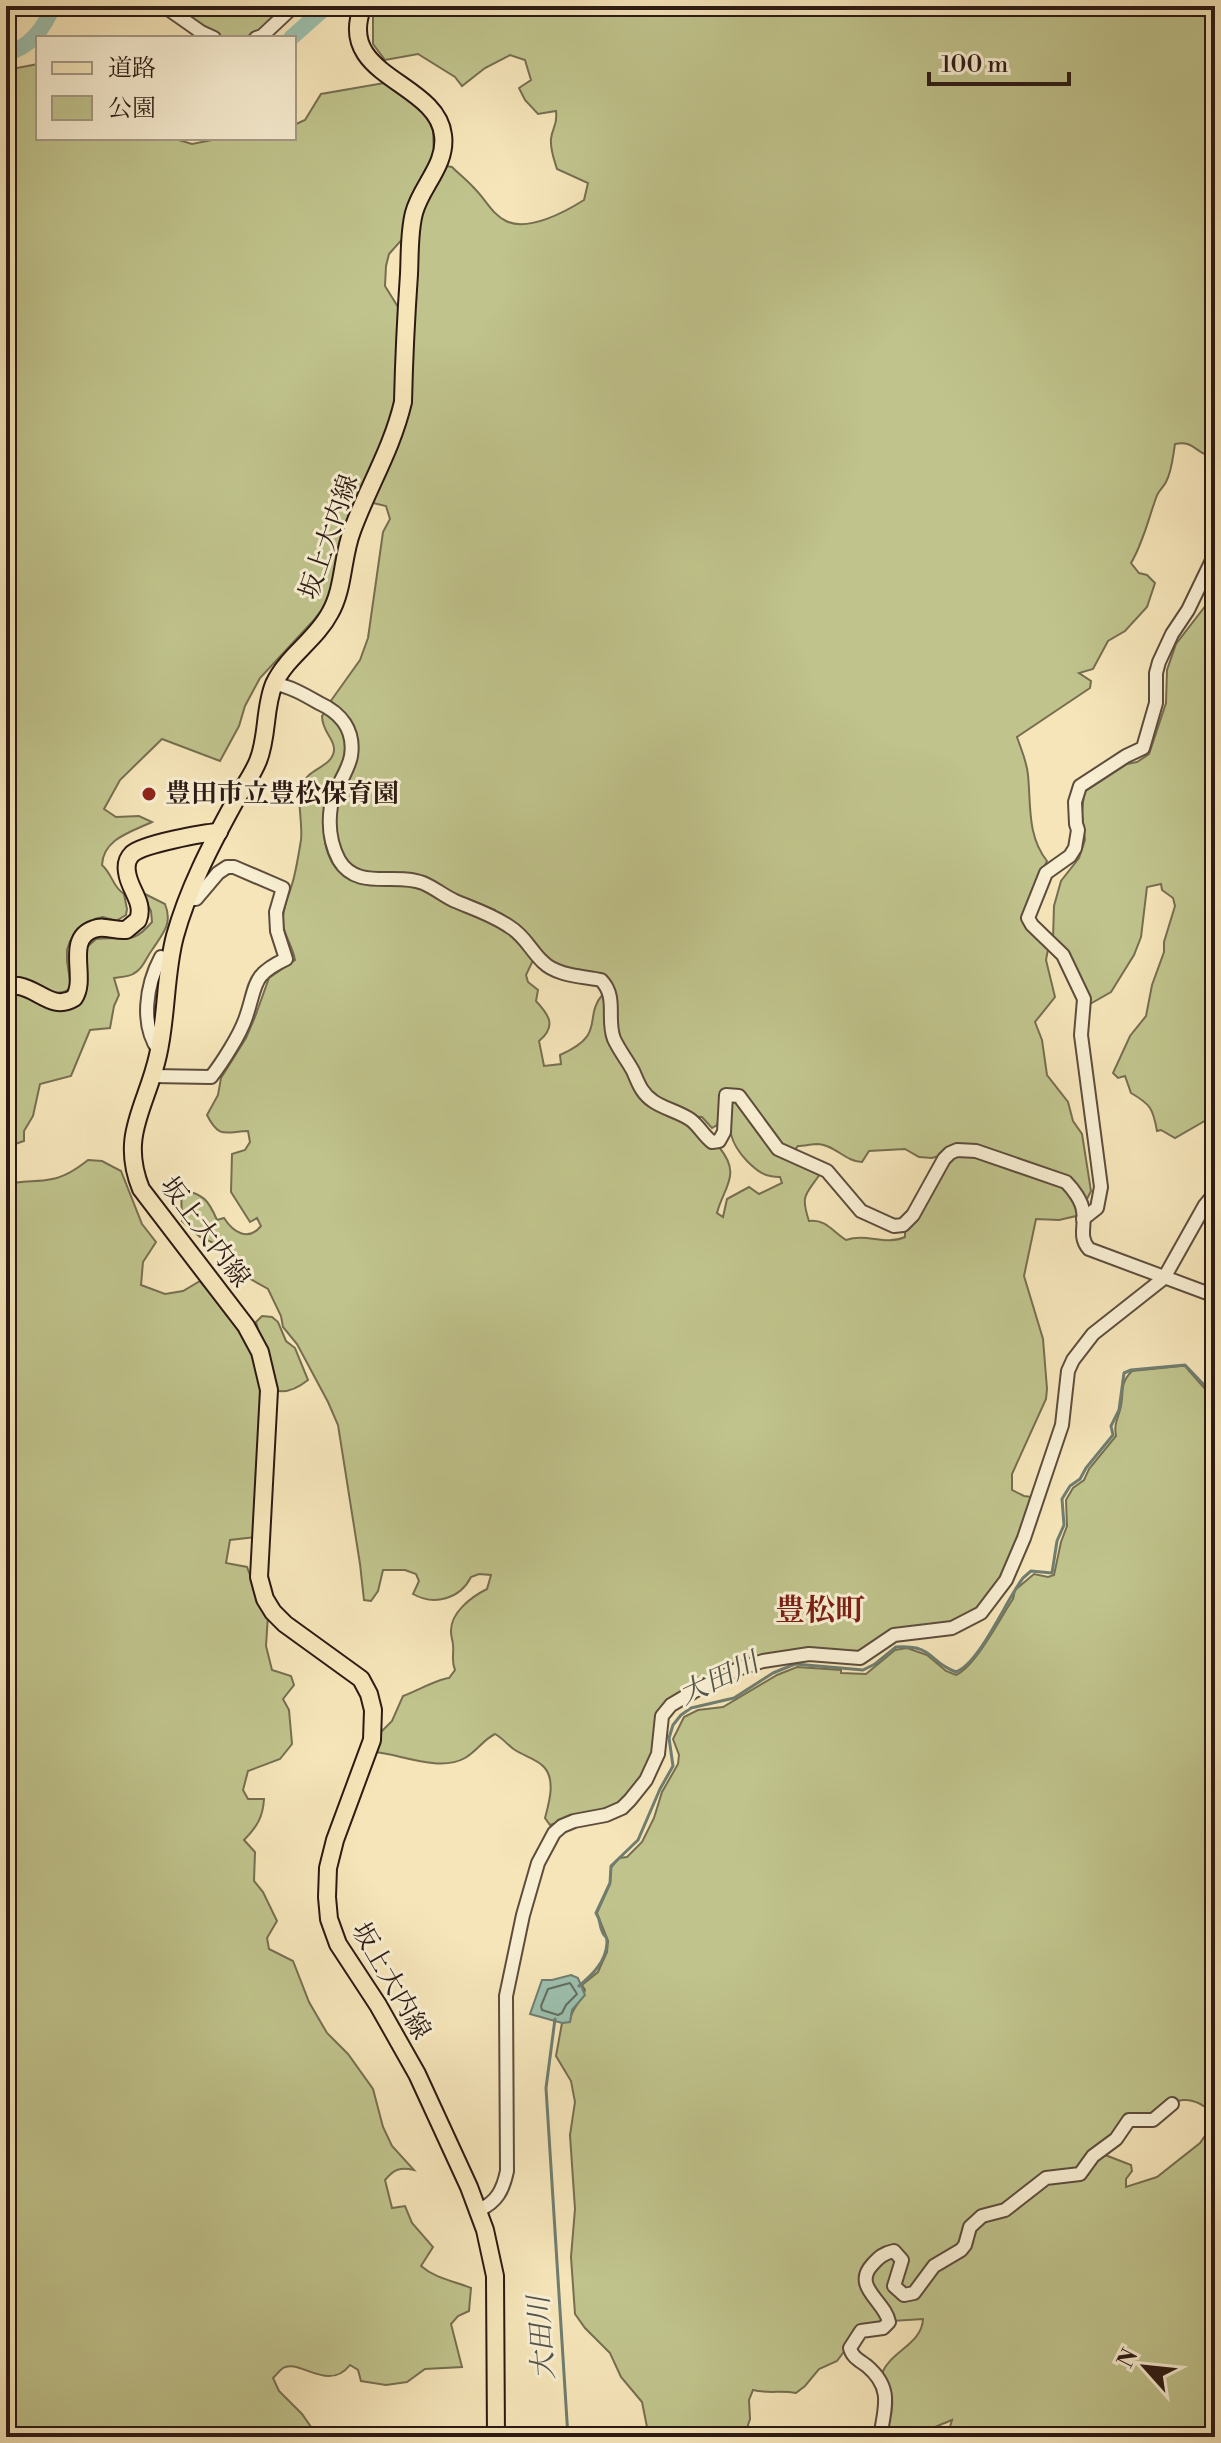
<svg xmlns="http://www.w3.org/2000/svg" width="1221" height="2443" font-family="'Libre Bodoni','Noto Serif JP',serif">
	<style>
		.green { fill: #c0c38c; stroke: #766e50; stroke-width: 2 }
		.water { fill: #9cbfad; stroke: #6f7d70; stroke-width: 2 }
		.lines { fill: none; stroke-linecap: round; stroke-linejoin: round }
		.shore { stroke: #646c60; stroke-width: 2 }
		.stream { stroke: #6f7d70; stroke-width: 3 }
		.river { stroke: #9cbfad; stroke-width: 16 }
		.minor-casing { stroke: #5e4d3d; stroke-width: 16 }
		.major-casing { stroke: #2c1a14; stroke-width: 20 }
		.minor { stroke: #f8eed2; stroke-width: 12 }
		.major { stroke: #f5e5b9; stroke-width: 16 }
		.poi-dot { fill: #8f2418; stroke: #f8eed2; stroke-width: 3 }
		.labels { text-anchor: middle; dominant-baseline: central; stroke-width: 6; stroke-linejoin: round; paint-order: stroke }
		.street-label { font-size: 26px; fill: #2c1a14; stroke: #f8eed2 }
		.poi-label { font-size: 26px; font-weight: bold; fill: #2c1a14; stroke: #f8eed2; text-anchor: start }
		.water-label { font-size: 28px; font-style: italic; fill: #53544a; stroke: #f8eed2 }
		.quarter-label { font-size: 30px; font-weight: bold; fill: #7a1f14; stroke: #f8eed2 }
	</style>
	<rect width="100%" height="100%" fill="#f5e5b9"/>
	<filter id="stains"><feTurbulence type="fractalNoise" baseFrequency=".0025" numOctaves="4"/><feColorMatrix values="0 0 0 0 .2 0 0 0 0 .09 0 0 0 0 .02 0 0 0 .5 -.17"/></filter>
	<radialGradient id="worn" r=".72"><stop offset=".6" stop-color="#630" stop-opacity="0"/><stop offset="1" stop-color="#630" stop-opacity=".3"/></radialGradient>
	<!-- green -->
	<g class="green">
		<path d="M183 6H289C269 24 245 48 215 35 204 30 193 20 183 13Z"/>
		<path d="M373 6H1215V455C1197 458 1196 439 1175 444 1173 456 1172 471 1166 482 1163 488 1158 491 1156 498 1148 520 1143 543 1131 563L1139 573 1147 575 1155 583 1147 607 1125 631 1108 641 1093 669 1079 673 1091 681 1090 688 1017 737C1021 749 1027 762 1028 775 1031 805 1027 836 1047 861L1026 909 1049 944 1046 960 1055 997 1035 1022 1042 1040 1047 1075 1068 1102 1073 1121 1082 1134 1091 1191 1085 1203 1078 1191 986 1151 942 1155 932 1158 919 1157 905 1149 869 1151 862 1162C846 1162 835 1145 818 1144 812 1144 804 1146 798 1146L791 1154 780 1148 739 1093 720 1114 717 1125 712 1128 702 1117 688 1116 643 1088 617 1039 611 986 550 964 496 915 495 910 406 873 373 874 358 872 349 865 340 853 335 826 336 806 352 766 349 720 330 702 360 660 368 638 383 532 390 519 386 506 369 502 398 433 417 216 440 171 446 166 452 167C459 174 468 181 475 189 486 200 492 214 506 221 528 232 565 212 584 200L588 183 557 169C554 159 550 150 551 139 552 128 558 125 556 111L538 114 525 100 519 88 531 80 525 60 510 55 485 68 462 86 455 77 418 54 385 60 373 44Z"/>
		<path d="M38 64V138H172L192 144 222 138H294V125L305 120 321 94 384 83 428 114 433 131 434 157 406 235 389 254 386 266 385 286 403 315 399 402 327 603 313 621 260 678 245 706 239 726 220 761 162 739 120 780 104 809 116 817 139 816 152 822C131 832 103 839 102 865 113 875 112 886 124 894L127 909 126 915 116 921 103 917 95 919 86 925 70 941 67 950V961L71 987C57 1004 27 977 6 976V70Z"/>
		<path d="M1215 586V1115L1175 1138 1161 1130 1157 1131C1153 1108 1150 1104 1131 1093L1125 1076 1118 1078 1113 1073 1130 1036 1146 1016 1152 985 1164 952V942L1175 906 1173 898 1162 890 1161 884 1147 887 1141 937 1134 955 1111 992 1090 1004 1053 939 1054 906 1061 881 1079 858 1085 840 1082 814 1084 792 1127 764 1137 762 1149 754 1166 703 1167 670 1176 644 1206 605Z"/>
		<path d="M325 712C341 723 349 741 343 760 340 770 333 778 330 788 321 816 318 861 348 878 369 890 397 882 420 887L499 923 535 956 526 975 528 982 538 990 536 1001C549 1015 557 1026 539 1041L544 1066 561 1064 560 1055C608 1034 582 1018 603 994L607 999V1015L633 1078 632 1083 638 1092C654 1102 675 1111 689 1123 701 1134 698 1145 719 1147 742 1175 724 1186 717 1213L723 1217 727 1199 749 1187 759 1194 782 1183 780 1177C765 1177 758 1172 747 1161 729 1142 728 1129 731 1103L736 1098 766 1138 820 1174C806 1195 800 1194 809 1221 826 1219 832 1231 846 1240 867 1233 885 1246 905 1237V1228L948 1159 965 1152 1066 1185 1079 1211 1076 1216 1059 1220 1036 1219 1024 1276 1043 1339 1047 1389 1046 1399 1012 1474V1490L1024 1496 1032 1497C1020 1540 1006 1594 964 1618 949 1626 926 1628 910 1632 890 1636 873 1637 860 1652L737 1666 733 1663 722 1668 720 1675 673 1699 645 1773 619 1804 550 1825 545 1818C549 1803 556 1780 544 1767 537 1759 524 1756 515 1750 507 1745 504 1739 495 1734 483 1740 477 1751 465 1758 440 1772 402 1755 376 1752L379 1734 392 1721 403 1696C417 1691 437 1679 449 1678L455 1670C451 1661 454 1655 453 1645 453 1641 451 1637 451 1632 450 1613 471 1597 487 1589L491 1575 479 1574 471 1577C460 1599 434 1606 413 1594L419 1581 416 1574 405 1570H383L378 1591 371 1601 364 1600 360 1564 338 1425 328 1402 297 1344 283 1327 281 1316 268 1289 245 1276 238 1269 227 1249 200 1237 182 1221 181 1189C204 1195 208 1199 217 1220L224 1218C233 1232 248 1242 261 1226L257 1218 250 1222 231 1192 232 1154 245 1150 250 1142 248 1131C225 1132 219 1139 207 1115L218 1095 221 1078 246 1038 255 1017 269 978 295 960C293 947 285 937 283 925 281 910 291 891 294 877 297 865 299 852 301 840 303 824 296 798 302 785 307 769 333 767 334 750 335 739 322 732 322 716Z"/>
		<path d="M141 892 165 904C173 924 163 933 152 950 146 958 143 969 133 974 128 977 119 977 114 978L119 995 114 1006 110 1028 90 1030 71 1076 40 1084 33 1116 24 1131V1141L6 1147V991L68 1008 86 948 96 939C124 935 131 947 152 922L151 911Z"/>
		<path d="M88 1160 102 1161 121 1171 142 1224 156 1242 143 1262 141 1285 165 1294 183 1291 200 1281 242 1331 258 1361 262 1391 257 1537 230 1540 226 1563 247 1567 260 1602 268 1615 266 1646 272 1670 291 1676 294 1685 283 1699 289 1710 292 1744 280 1759 248 1771 243 1790 248 1799H264C263 1817 257 1827 244 1840L255 1852 254 1881 263 1892 277 1921 267 1938 269 1949 293 1961 309 2002 327 2033 348 2054 373 2089 383 2127 392 2146 414 2170C400 2167 394 2169 385 2180L392 2208 405 2206 412 2223 433 2247 421 2266C436 2279 454 2281 471 2288L469 2311 458 2316 451 2324 462 2367 425 2369 407 2382 386 2385 361 2381 358 2370 350 2365C328 2393 299 2358 283 2368 279 2371 276 2375 273 2378L279 2391 302 2414 318 2437H6V1185C22 1179 36 1183 52 1179 65 1177 78 1168 88 1160Z"/>
		<path d="M262 1316 272 1317 278 1322 286 1341 295 1348 308 1380C298 1388 286 1394 274 1390L256 1322Z"/>
		<path d="M1181 1366H1185L1205 1389 1215 1393V2115C1191 2092 1175 2097 1153 2118H1135L1081 2170 1055 2174 989 2211 962 2245 918 2288 899 2291 901 2253 867 2268 885 2319 846 2349 837 2361 819 2369 805 2386 796 2393C781 2390 769 2394 753 2390L749 2400 750 2419 744 2437H649L642 2402 621 2377 610 2353 585 2328 575 2314 571 2257 575 2209 570 2135 575 2102 571 2081 556 2056 562 2023 570 2021C571 2008 581 2003 585 1990L582 1985 598 1972 607 1952 608 1941 597 1913 610 1884 611 1868 619 1858 627 1857 642 1842 654 1818 662 1792 678 1764 679 1755 673 1739 684 1717 698 1710 723 1707 777 1675 797 1667 841 1670V1673L866 1674 895 1650 907 1648 927 1655 946 1671 956 1675C976 1666 1000 1618 1013 1599L1015 1590 1034 1574 1048 1577 1054 1575 1061 1542 1067 1526 1066 1500 1073 1488 1084 1480 1089 1469 1116 1436C1114 1424 1117 1421 1120 1410 1125 1393 1118 1385 1132 1371Z"/>
		<path d="M1215 2121V2437H947L952 2420C922 2432 917 2437 883 2437 882 2424 878 2382 882 2373 891 2351 922 2344 923 2319L892 2321 868 2278 882 2258 898 2256 891 2280 905 2298 931 2272 957 2256 971 2229 1036 2186 1069 2177 1100 2153 1131 2165 1132 2171 1126 2179V2187L1157 2177 1200 2143Z"/>
	</g>
	<!-- water -->
	<polygon class="water" points="571,1975 578,1978 585,1995 572,2010 570,2022 562,2023 530,2014 542,1980 552,1980"/>
	<g class="lines">
		<!-- shore -->
		<polygon class="shore" points="570,1983 577,1994 566,2005 562,2013 558,2015 542,2010 541,2006 548,1989"/>
		<!-- stream -->
		<g class="stream">
			<path d="M579 1986C592 1975 606 1962 607 1943 607 1933 605 1940 602 1931 599 1924 601 1921 596 1913L610 1883 611 1866 638 1840 660 1789 673 1766 669 1738 673 1725 681 1715 691 1708 734 1698 773 1673 795 1664 863 1670 875 1664 896 1647C935 1645 927 1661 956 1672 980 1663 1006 1600 1023 1578L1031 1571 1052 1573 1057 1541 1064 1525 1062 1499 1070 1486 1080 1479 1086 1468 1113 1435 1111 1426 1119 1410 1124 1373 1131 1370 1185 1365 1206 1387 1215 1392"/>
			<polyline points="555,2019 546,2088 568,2437"/>
		</g>
		<!-- river -->
		<g class="river">
			<polyline points="291,38 327,6"/>
			<path d="M6 53C29 49 45 27 53 6"/>
		</g>
		<defs>
			<g id="minor">
				<polyline points="164,6 201,32 214,38"/>
				<polyline points="256,38 262,36 294,6"/>
				<path d="M274 684C290 686 305 695 319 703 341 713 355 730 351 756 348 773 334 788 331 806 328 825 330 843 339 860 357 891 395 872 423 883 435 888 444 896 455 901 474 909 493 915 510 927 525 936 531 951 543 962 557 976 582 976 601 980 618 997 606 1019 614 1039 619 1050 627 1060 633 1071 638 1082 641 1093 653 1101 662 1108 680 1112 691 1120 699 1126 704 1136 712 1142L719 1141 724 1132 726 1095 739 1096 778 1149 827 1171 861 1211 894 1226 903 1225 913 1215 944 1159 950 1153 957 1150 976 1151 1066 1182C1073 1189 1082 1201 1083 1211 1086 1225 1078 1237 1089 1249L1215 1296"/>
				<path d="M159 1051C140 1025 146 985 161 957"/>
				<path d="M153 1076 211 1077C222 1063 240 1035 246 1017 257 985 251 975 286 959L277 931 276 912 283 888 234 867H227L218 873 196 899H188"/>
				<polyline points="1083,1219 1097,1208 1101,1187 1081,1035 1084,999 1063,955 1032,925 1028,918 1046,873 1070,856 1075,848 1078,830 1076,824 1075,802 1080,786 1126,756 1143,748 1156,703 1156,673 1159,662 1172,634 1188,610 1215,554"/>
				<path d="M479 2210C497 2202 503 2190 507 2171L506 1996 523 1915 538 1863 554 1833 562 1826 574 1821 606 1815 622 1808 630 1800 646 1780 658 1754 662 1716 671 1705 693 1692 738 1669 763 1661 809 1654 860 1658 894 1635 952 1628 981 1613 1006 1580 1024 1538 1062 1425 1068 1371 1073 1360 1093 1334 1164 1278 1205 1205 1215 1193"/>
				<path d="M880 2437C885 2407 893 2388 867 2366 859 2360 852 2357 850 2348L861 2331 883 2328 889 2322C885 2301 852 2287 872 2265 879 2257 884 2253 894 2251L902 2260 894 2286 904 2295 914 2293 934 2266 961 2250 965 2245 970 2227 982 2216 1005 2210 1046 2178 1080 2174 1093 2156 1116 2139 1129 2120H1153L1172 2104"/>
			</g>
			<g id="major">
				<path d="M363 6C334 77 437 81 443 135 447 165 421 186 414 213 409 232 410 254 409 274 406 317 404 359 403 402 392 449 368 487 352 531 342 557 344 589 330 613 316 640 287 656 274 684 264 708 268 737 258 761 252 776 242 789 234 803 211 845 188 889 175 936 165 973 167 1016 158 1055 147 1106 119 1135 141 1189L246 1326 260 1352 269 1390 259 1577 265 1599 273 1612 285 1624 361 1679 369 1694 373 1710 372 1740 335 1840 328 1868 327 1897 329 1919 338 1944 378 2005 417 2074 469 2187 485 2230 495 2276 496 2437"/>
				<path d="M6 985C7 985 18 986 19 986 40 990 53 1011 74 998 88 978 64 939 94 929 104 925 115 931 126 930L138 920C145 902 129 890 127 872 126 866 127 859 132 854 143 844 203 833 219 832"/>
			</g>
		</defs>
		<!-- minor casing -->
		<use href="#minor" class="minor-casing"/>
		<!-- major casing -->
		<use href="#major" class="major-casing"/>
		<!-- minor -->
		<use href="#minor" class="minor"/>
		<!-- major -->
		<use href="#major" class="major"/>
	</g>
	<!-- markers -->
	<circle class="poi-dot" cx="149" cy="794" r="8"/>
	<g class="labels">
		<!-- street labels -->
		<g class="street-label">
			<text transform="translate(329 537) rotate(-71)">坂上大内線</text>
			<text transform="translate(205 1232) rotate(53)">坂上大内線</text>
			<text transform="translate(391 1981) rotate(60)">坂上大内線</text>
		</g>
		<!-- poi labels -->
		<g class="poi-label">
			<text x="165" y="794">豊田市立豊松保育園</text>
		</g>
		<!-- water labels -->
		<g class="water-label">
			<text transform="translate(719 1679) rotate(-25)">大田川</text>
			<text transform="translate(542 2338) rotate(-94)">大田川</text>
		</g>
		<!-- quarter labels -->
		<g class="quarter-label">
			<text x="820" y="1611">豊松町</text>
		</g>
	</g>
	<!-- margin -->
	<rect width="1221" height="2443" fill="none" stroke="#f5e5b9" stroke-width="32"/>
	<rect x="8" y="8" width="1205" height="2427" fill="none" stroke="#2c1a14" stroke-width="4"/>
	<rect x="16" y="16" width="1189" height="2411" fill="none" stroke="#2c1a14" stroke-width="2"/>
	<!-- legend -->
	<rect x="36" y="36" width="260" height="104" fill="#f8eed2" stroke="#a69986" stroke-width="2"/>
	<rect x="52" y="62" width="40" height="12" fill="#f5e5b9" stroke="#a69986" stroke-width="2"/>
	<text x="108" y="76" font-size="24" fill="#2c1a14">道路</text>
	<rect x="52" y="96" width="40" height="24" fill="#c0c38c" stroke="#a69986" stroke-width="2"/>
	<text x="108" y="116" font-size="24" fill="#2c1a14">公園</text>
	<!-- north arrow -->
	<g transform="translate(1145 2367) rotate(297)" stroke="#f8eed2" stroke-width="6" paint-order="stroke">
	<path d="M0-6L14 30L0 20L-14 30Z" fill="#2c1a14"/>
	<text y="-12" font-size="22" font-weight="bold" text-anchor="middle" fill="#2c1a14">N</text>
	</g>
	<!-- scale -->
	<path d="M929 72v12h140v-12" fill="none" stroke="#2c1a14" stroke-width="4"/>
	<text x="941" y="72" font-size="24" fill="#2c1a14" stroke="#f8eed2" stroke-width="6" paint-order="stroke">100 m</text>
	<rect width="100%" height="100%" filter="url(#stains)"/>
	<rect width="100%" height="100%" fill="url(#worn)"/>
</svg>
